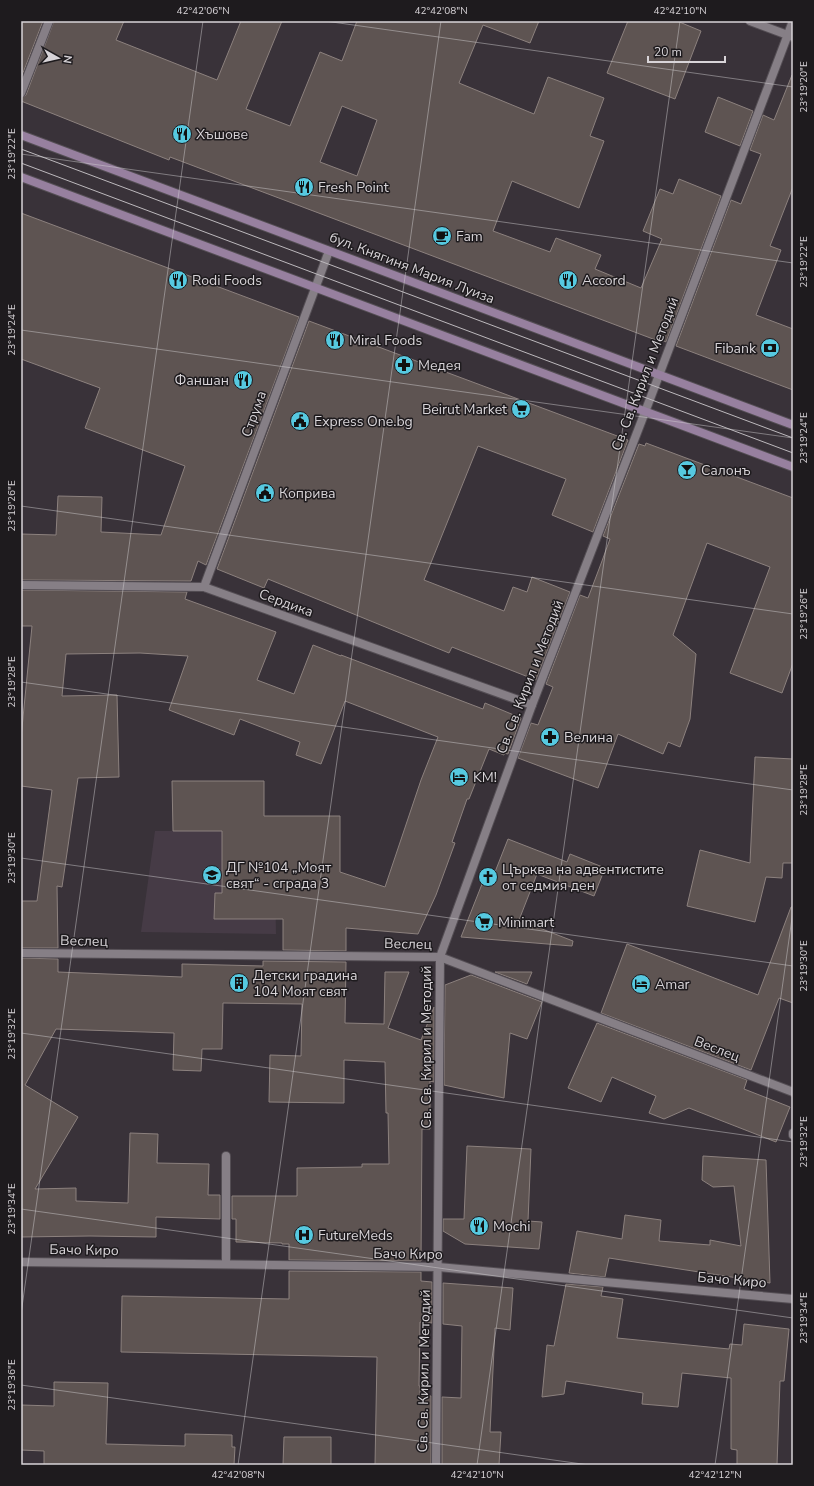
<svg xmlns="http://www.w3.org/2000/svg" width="814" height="1486" font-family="'Nunito Sans',sans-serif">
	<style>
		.built { fill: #463b46 }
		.building { fill: #5e5452; stroke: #8c817e; fill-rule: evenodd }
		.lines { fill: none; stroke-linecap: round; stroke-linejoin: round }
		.lane-casing { stroke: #544e54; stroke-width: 10 }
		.street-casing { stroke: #544e54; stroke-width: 10 }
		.secondary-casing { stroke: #544e54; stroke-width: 10 }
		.lane { stroke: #867f86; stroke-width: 8 }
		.street { stroke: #867f86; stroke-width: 8 }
		.secondary { stroke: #97809f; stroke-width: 8 }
		.tram { stroke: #bdb9bd; stroke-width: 1 }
		.ticks { fill: none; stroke: #d8d4d8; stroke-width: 1; stroke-opacity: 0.45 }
		.labels { text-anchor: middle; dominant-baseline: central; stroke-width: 3; stroke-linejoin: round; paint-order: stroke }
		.poi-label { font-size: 14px; fill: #d8d4d8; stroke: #1e1b1e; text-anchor: start }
		.street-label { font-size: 14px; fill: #d8d4d8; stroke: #1e1b1e }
		.neatline { fill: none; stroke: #d8d4d8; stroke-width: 1.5 }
		.ticks-label { font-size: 10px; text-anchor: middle; fill: #d8d4d8 }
	</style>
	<rect width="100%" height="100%" fill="#393239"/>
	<!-- built -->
	<polygon class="built" points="155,831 274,831 276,934 141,932"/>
	<!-- building -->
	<g class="building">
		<polygon points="21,21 43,21 21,78"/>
		<path d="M54 21H124L116 40 217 80 241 21H282L246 109 290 126 320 52 342 61 357 21H539L530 43 483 25 459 83 534 114 548 77 604 98 590 136 604 141 579 208 512 181 493 231 550 252 556 238 601 255 595 269 641 288 662 239 643 231 660 189 673 194 679 179 721 196 666 342 662 340 661 342 170 157 169 160 21 101V98L26 95ZM342 106 377 120 357 176 320 162Z"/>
		<polygon points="628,21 677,21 701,31 675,99 607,73"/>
		<polygon points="792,75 793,75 793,187 770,246 781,250 756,315 793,329 793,390 676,346 731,200 741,204 761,154 750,150 763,115 774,120"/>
		<polygon points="718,97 753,111 740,146 705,132"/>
		<polygon points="21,213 299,317 206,565 198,561 191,581 21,580 21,534 56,535 58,496 102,497 101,532 161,535 185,466 85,428 100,388 21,359"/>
		<polygon points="309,321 628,440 593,532 552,515 566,479 478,446 424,580 504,611 513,587 527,592 532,577 570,592 536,680 452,647 449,653 268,579 264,588 217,569"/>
		<polygon points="646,443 793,498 793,663 782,693 730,673 770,567 707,543 673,635 696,654 690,719 680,747 668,742 663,754 618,734 598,788 518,758 531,723 538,725 553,687 546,684 580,595 588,598 602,561 610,539 603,536 639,444 645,446"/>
		<polygon points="21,590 187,592 185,599 276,632 257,680 294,694 313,645 341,656 341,655 483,709 485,703 521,718 508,754 504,753 504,755 489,749 469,799 467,799 452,842 455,843 436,895 418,934 346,928 346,951 283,950 283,919 214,919 215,893 222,893 222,831 173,831 172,781 264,781 264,816 340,816 340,872 385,887 421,780 438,737 345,701 321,764 296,755 300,742 240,719 234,735 169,710 188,656 140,653 66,654 62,696 117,695 119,777 78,778 62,887 57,886 58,948 21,948 21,901 37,901 52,790 21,786 21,738 32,626 21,626"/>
		<polygon points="755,757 793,759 793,863 783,863 782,878 766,877 755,922 687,906 700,850 750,863"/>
		<polygon points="508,839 567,862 570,854 605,868 594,896 537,874 519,920 573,941 572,946 461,937 488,869 495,872"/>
		<polygon points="791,907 793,907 793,1003 779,998 751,1070 601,1013 627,944 758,995"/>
		<polygon points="21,958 58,959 58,972 182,977 182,964 263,966 263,961 346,962 345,1023 384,1024 385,972 409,972 388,1028 421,1040 434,1007 434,1082 430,1081 430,1129 422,1129 421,1261 289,1260 289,1244 282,1244 282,1243 236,1242 236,1219 232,1219 232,1196 297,1196 297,1168 362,1167 362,1164 389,1164 388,1113 386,1113 385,1062 344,1060 344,1103 269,1102 270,1055 301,1056 302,1004 223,1003 222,1049 202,1049 201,1071 173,1070 174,1033 56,1029 25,1085 78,1117 35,1189 76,1188 76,1201 128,1203 130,1133 158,1134 157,1163 209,1164 208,1195 220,1195 220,1219 156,1217 156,1237 90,1236 21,1237"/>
		<polygon points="495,972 532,972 527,984"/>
		<polygon points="471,975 542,1002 527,1039 510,1033 504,1098 444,1085 445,985"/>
		<polygon points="597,1023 747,1080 744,1089 790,1107 776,1142 689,1108 664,1119 649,1113 656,1096 612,1077 601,1102 568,1088"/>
		<polygon points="467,1146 531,1149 528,1221 542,1222 539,1249 465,1244 443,1231 443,1219 464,1219"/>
		<polygon points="703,1156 766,1160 770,1283 609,1258 605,1277 569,1273 577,1231 622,1239 625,1215 661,1220 659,1241 710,1245 710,1240 741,1246 734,1186 713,1187 702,1180"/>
		<polygon points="289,1271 421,1272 421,1281 432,1282 432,1323 420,1322 419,1386 420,1386 420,1395 431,1396 431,1465 375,1465 377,1357 121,1352 122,1296 289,1299"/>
		<polygon points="443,1283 513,1288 510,1330 495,1328 490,1432 501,1432 499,1465 442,1465 442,1397 461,1398 462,1326 443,1324"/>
		<polygon points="566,1284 603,1287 601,1296 623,1299 617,1338 729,1349 730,1344 742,1345 744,1324 789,1329 784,1381 780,1381 777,1465 737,1465 737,1450 731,1449 731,1378 682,1373 678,1407 642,1404 643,1393 566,1381 564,1394 542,1397 547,1345 554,1346"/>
		<polygon points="54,1382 108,1383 106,1444 185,1446 185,1434 232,1435 232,1447 235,1447 234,1465 44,1465 44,1451 21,1450 21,1405 54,1406"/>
		<polygon points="284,1437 331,1437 331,1465 283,1465"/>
	</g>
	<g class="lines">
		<defs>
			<polyline id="lane" points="226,1156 226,1264"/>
			<g id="street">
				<polyline points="750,21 793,37"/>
				<polyline points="21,93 49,21"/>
				<polyline points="21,585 204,587 532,705"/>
				<polyline points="204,587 329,251"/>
				<polyline points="21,953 440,957 793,1092"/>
				<polyline points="793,1133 793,1135"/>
				<polyline points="21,1262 438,1267 793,1299"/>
				<polyline points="436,1465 440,957 532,705 650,399 793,21"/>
			</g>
			<g id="secondary">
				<polyline points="21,135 793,425"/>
				<polyline points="21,177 793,467"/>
			</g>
		</defs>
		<!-- lane casing -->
		<use href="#lane" class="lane-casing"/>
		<!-- street casing -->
		<use href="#street" class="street-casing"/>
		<!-- secondary casing -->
		<use href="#secondary" class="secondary-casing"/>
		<!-- lane -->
		<use href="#lane" class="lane"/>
		<!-- street -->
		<use href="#street" class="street"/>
		<!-- secondary -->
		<use href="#secondary" class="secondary"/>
		<!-- tram -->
		<g class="tram">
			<polyline points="21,149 793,438"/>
			<polyline points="21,163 793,453"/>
		</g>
	</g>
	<!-- ticks -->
	<path class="ticks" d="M325 21 793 87M21 154 793 263M21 330 793 438M21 506 793 614M21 682 793 790M21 858 793 966M21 1033 793 1142M21 1209 793 1318M21 1314 203 21M21 1385 589 1465M238 1465 441 21M477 1465 680 21M715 1465 793 911"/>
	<!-- icons -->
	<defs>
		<symbol id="restaurant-disc" viewBox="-11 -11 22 22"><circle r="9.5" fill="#56c9e0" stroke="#1e1b1e"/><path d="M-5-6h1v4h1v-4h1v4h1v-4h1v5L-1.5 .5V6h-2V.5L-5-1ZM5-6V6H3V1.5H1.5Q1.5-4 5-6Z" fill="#111"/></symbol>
		<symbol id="cafe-disc" viewBox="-11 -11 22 22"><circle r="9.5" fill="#56c9e0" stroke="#1e1b1e"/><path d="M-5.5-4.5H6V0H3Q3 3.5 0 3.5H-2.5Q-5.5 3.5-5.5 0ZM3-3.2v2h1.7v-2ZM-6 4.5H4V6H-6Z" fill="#111"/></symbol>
		<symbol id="bank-disc" viewBox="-11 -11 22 22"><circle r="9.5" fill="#56c9e0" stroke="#1e1b1e"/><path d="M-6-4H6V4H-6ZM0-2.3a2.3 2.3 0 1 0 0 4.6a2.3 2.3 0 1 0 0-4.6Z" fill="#111"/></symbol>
		<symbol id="pharmacy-disc" viewBox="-11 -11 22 22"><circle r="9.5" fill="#56c9e0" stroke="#1e1b1e"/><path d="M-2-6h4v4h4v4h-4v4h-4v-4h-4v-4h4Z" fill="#111"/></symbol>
		<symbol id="supermarket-disc" viewBox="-11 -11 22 22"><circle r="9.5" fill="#56c9e0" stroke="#1e1b1e"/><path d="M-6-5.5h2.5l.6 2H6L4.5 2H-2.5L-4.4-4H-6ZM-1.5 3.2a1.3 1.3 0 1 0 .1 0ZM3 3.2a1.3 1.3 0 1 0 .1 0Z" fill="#111"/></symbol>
		<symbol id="civic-disc" viewBox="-11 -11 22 22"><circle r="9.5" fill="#56c9e0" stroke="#1e1b1e"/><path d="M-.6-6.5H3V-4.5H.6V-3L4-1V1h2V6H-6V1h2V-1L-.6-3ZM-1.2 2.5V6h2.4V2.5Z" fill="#111"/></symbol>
		<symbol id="bar-disc" viewBox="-11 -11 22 22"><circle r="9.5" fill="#56c9e0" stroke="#1e1b1e"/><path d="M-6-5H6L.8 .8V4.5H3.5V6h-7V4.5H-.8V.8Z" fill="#111"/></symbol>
		<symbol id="hotel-disc" viewBox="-11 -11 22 22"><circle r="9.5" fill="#56c9e0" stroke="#1e1b1e"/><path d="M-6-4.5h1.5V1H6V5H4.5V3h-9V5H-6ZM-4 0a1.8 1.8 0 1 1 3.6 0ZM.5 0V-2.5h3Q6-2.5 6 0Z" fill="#111"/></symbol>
		<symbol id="school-disc" viewBox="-11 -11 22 22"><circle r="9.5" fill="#56c9e0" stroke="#1e1b1e"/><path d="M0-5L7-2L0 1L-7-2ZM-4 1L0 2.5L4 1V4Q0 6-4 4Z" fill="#111"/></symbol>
		<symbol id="church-disc" viewBox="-11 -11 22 22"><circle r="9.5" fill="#56c9e0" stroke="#1e1b1e"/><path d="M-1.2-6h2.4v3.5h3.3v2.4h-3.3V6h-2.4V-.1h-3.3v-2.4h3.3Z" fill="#111"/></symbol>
		<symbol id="building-disc" viewBox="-11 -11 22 22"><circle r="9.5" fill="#56c9e0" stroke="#1e1b1e"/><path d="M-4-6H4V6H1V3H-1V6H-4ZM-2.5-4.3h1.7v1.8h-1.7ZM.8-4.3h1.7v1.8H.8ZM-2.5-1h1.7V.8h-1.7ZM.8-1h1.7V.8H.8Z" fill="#111"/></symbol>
		<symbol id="hospital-disc" viewBox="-11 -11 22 22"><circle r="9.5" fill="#56c9e0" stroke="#1e1b1e"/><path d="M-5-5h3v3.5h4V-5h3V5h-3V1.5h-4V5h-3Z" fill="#111"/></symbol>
	</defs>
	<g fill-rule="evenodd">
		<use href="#restaurant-disc" x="171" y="123" width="22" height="22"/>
		<use href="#restaurant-disc" x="293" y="176" width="22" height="22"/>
		<use href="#cafe-disc" x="431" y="225" width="22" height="22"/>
		<use href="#restaurant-disc" x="167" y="269" width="22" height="22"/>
		<use href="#restaurant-disc" x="557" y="269" width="22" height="22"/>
		<use href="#restaurant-disc" x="324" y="329" width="22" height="22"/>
		<use href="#bank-disc" x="759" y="337" width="22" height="22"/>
		<use href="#pharmacy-disc" x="393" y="354" width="22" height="22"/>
		<use href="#restaurant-disc" x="232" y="369" width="22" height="22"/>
		<use href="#supermarket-disc" x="510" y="398" width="22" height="22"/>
		<use href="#civic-disc" x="289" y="410" width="22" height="22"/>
		<use href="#bar-disc" x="676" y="459" width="22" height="22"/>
		<use href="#civic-disc" x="254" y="482" width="22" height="22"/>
		<use href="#pharmacy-disc" x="539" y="726" width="22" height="22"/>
		<use href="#hotel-disc" x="448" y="766" width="22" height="22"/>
		<use href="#school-disc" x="201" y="864" width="22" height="22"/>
		<use href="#church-disc" x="477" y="866" width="22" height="22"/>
		<use href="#supermarket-disc" x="473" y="911" width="22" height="22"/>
		<use href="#building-disc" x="228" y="972" width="22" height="22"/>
		<use href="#hotel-disc" x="630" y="973" width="22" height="22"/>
		<use href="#restaurant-disc" x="468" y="1215" width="22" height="22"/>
		<use href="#hospital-disc" x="293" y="1224" width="22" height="22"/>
	</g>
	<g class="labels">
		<!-- poi labels -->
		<g class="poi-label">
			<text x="196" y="134">Хъшове</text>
			<text x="318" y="187">Fresh Point</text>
			<text x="456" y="236">Fam</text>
			<text x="192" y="280">Rodi Foods</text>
			<text x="582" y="280">Accord</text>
			<text x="349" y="340">Miral Foods</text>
			<text x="756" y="348" text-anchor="end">Fibank</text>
			<text x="418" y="365">Медея</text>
			<text x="229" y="380" text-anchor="end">Фаншан</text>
			<text x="507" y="409" text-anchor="end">Beirut Market</text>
			<text x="314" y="421">Express One.bg</text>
			<text x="701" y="470">Салонъ</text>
			<text x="279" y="493">Коприва</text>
			<text x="564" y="737">Велина</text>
			<text x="473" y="777">KM!</text>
			<text x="226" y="867">ДГ №104 „Моят<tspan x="226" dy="16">свят“ - сграда 3</tspan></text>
			<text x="502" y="869">Църква на адвентистите<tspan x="502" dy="16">от седмия ден</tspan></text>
			<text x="498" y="922">Minimart</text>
			<text x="253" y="975">Детски градина<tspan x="253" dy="16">104 Моят свят</tspan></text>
			<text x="655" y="984">Amar</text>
			<text x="493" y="1226">Mochi</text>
			<text x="318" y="1235">FutureMeds</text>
		</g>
		<!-- street labels -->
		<g class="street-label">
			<text transform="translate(412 268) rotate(21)">бул. Княгиня Мария Луиза</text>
			<text transform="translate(645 374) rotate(-69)">Св. Св. Кирил и Методий</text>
			<text transform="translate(254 414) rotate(-70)">Струма</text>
			<text transform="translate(286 603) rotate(20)">Сердика</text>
			<text transform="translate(530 677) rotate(-69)">Св. Св. Кирил и Методий</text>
			<text transform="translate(84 941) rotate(1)">Веслец</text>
			<text transform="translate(408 944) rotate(1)">Веслец</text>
			<text transform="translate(426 1047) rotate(-90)">Св. Св. Кирил и Методий</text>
			<text transform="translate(717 1049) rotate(21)">Веслец</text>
			<text transform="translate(84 1250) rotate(1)">Бачо Киро</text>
			<text transform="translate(408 1254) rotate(1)">Бачо Киро</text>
			<text transform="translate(732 1280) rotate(5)">Бачо Киро</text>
			<text transform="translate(424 1371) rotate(-89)">Св. Св. Кирил и Методий</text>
		</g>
	</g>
	<!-- border -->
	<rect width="814" height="1486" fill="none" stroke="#1e1b1e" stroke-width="44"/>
	<!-- north arrow -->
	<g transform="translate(58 58) rotate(98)" stroke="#1e1b1e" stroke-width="3" paint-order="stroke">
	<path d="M0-3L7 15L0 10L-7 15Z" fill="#d8d4d8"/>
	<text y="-6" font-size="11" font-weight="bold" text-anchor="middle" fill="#d8d4d8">N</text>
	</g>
	<!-- scale -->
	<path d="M648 56v6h77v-6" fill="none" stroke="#d8d4d8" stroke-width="2"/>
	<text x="654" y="56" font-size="12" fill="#d8d4d8" stroke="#1e1b1e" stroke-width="3" paint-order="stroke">20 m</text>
	<rect x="22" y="22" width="770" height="1442" class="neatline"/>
	<g class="ticks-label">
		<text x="203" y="14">42°42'06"N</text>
		<text x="441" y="14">42°42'08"N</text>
		<text x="680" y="14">42°42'10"N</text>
		<text transform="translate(803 87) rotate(-90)" y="4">23°19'20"E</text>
		<text transform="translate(11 154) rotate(-90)" y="4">23°19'22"E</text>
		<text transform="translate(803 262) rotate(-90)" y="4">23°19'22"E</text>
		<text transform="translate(11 330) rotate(-90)" y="4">23°19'24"E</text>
		<text transform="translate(803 438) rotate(-90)" y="4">23°19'24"E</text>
		<text transform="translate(11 506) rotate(-90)" y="4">23°19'26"E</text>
		<text transform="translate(803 614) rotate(-90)" y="4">23°19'26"E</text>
		<text transform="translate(11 682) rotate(-90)" y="4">23°19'28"E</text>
		<text transform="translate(803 790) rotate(-90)" y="4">23°19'28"E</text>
		<text transform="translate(11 858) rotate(-90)" y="4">23°19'30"E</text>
		<text transform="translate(803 966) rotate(-90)" y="4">23°19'30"E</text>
		<text transform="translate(11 1034) rotate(-90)" y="4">23°19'32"E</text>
		<text transform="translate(803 1142) rotate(-90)" y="4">23°19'32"E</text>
		<text transform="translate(11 1209) rotate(-90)" y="4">23°19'34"E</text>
		<text transform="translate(803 1318) rotate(-90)" y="4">23°19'34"E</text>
		<text transform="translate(11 1385) rotate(-90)" y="4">23°19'36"E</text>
		<text x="238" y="1478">42°42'08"N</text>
		<text x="477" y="1478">42°42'10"N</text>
		<text x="715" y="1478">42°42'12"N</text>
	</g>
</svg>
